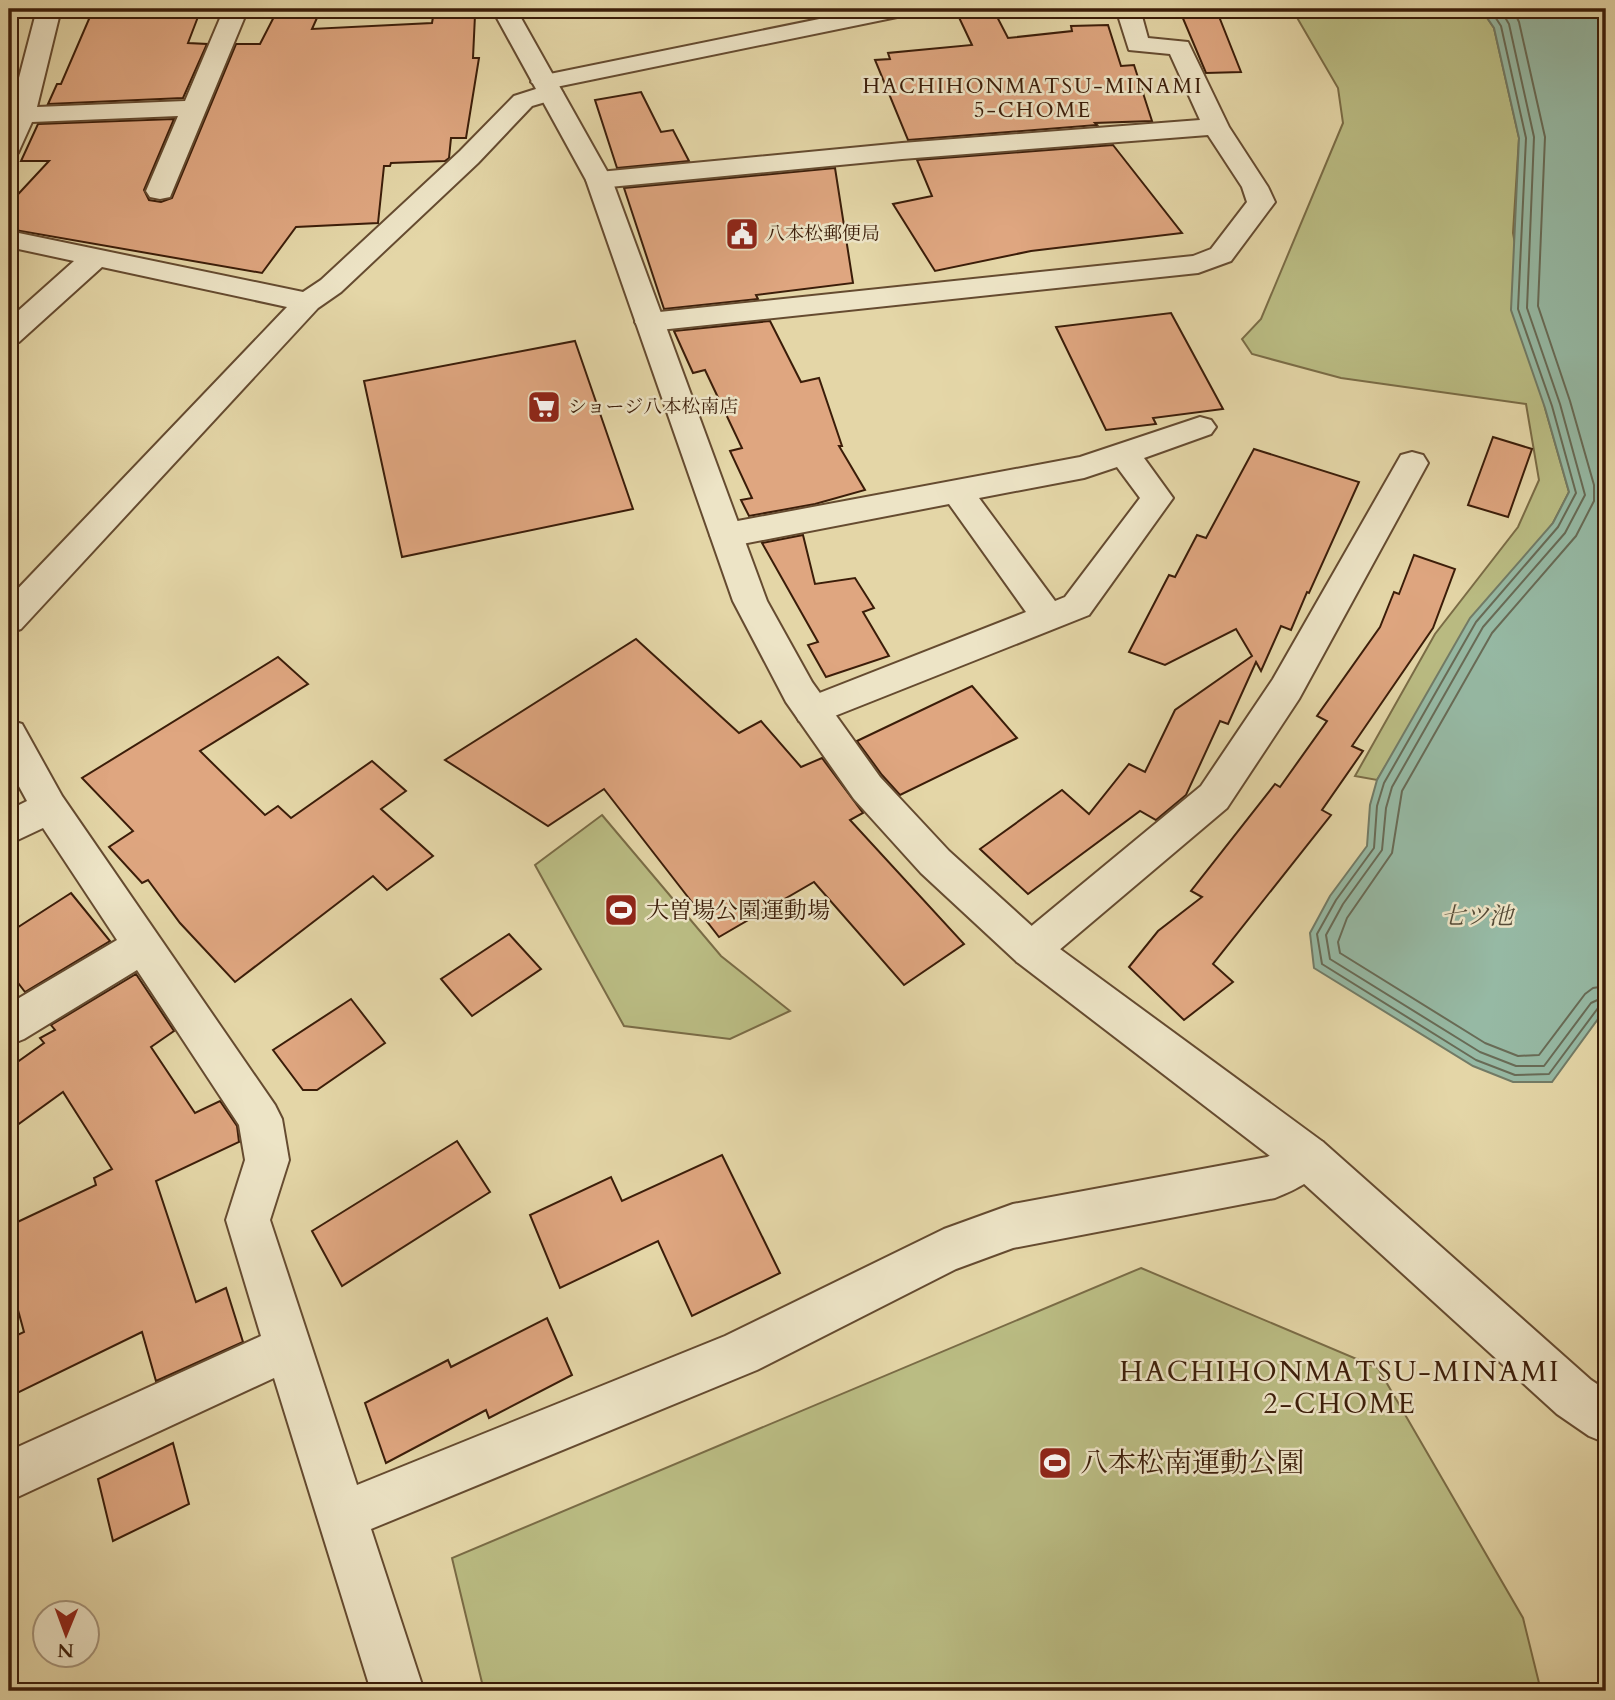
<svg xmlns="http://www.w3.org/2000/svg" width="1615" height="1700" font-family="Cardo,'Noto Serif JP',serif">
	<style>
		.green { fill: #babc83; stroke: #7a6c46; stroke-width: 2 }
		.water { fill: #96b9a4; stroke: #727b66; stroke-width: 2 }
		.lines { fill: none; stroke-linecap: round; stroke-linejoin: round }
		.shore { stroke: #686b56; stroke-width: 2 }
		.building { fill: #dfa680; stroke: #3b1d09; stroke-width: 2 }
		.minor-casing { stroke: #654b30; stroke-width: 4 }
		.tertiary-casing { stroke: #654b30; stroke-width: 4 }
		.minor { fill: #ede4c6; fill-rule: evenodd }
		.tertiary { fill: #ede4c6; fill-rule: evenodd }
		.labels { text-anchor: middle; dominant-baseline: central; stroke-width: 5; stroke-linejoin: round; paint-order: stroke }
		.far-poi-label { font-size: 19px; fill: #3b1d09; stroke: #ede4c6; text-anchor: start }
		.far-neighbourhood-label { font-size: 21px; letter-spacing: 2px; fill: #3b1d09; stroke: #ede4c6 }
		.poi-label { font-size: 23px; fill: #3b1d09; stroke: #ede4c6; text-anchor: start }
		.water-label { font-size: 24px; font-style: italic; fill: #564c38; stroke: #ede4c6 }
		.near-neighbourhood-label { font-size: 28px; letter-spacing: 2px; fill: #3b1d09; stroke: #ede4c6 }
		.near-poi-label { font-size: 28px; fill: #3b1d09; stroke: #ede4c6; text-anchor: start }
	</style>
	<rect width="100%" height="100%" fill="#e4d6a7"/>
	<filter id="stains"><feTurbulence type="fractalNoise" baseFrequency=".00286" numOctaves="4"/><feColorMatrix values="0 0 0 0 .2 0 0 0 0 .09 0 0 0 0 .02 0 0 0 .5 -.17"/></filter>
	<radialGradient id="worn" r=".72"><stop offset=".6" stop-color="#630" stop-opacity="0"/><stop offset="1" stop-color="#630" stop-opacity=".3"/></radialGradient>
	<!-- green -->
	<g class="green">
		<polygon points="1292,9 1481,9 1494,28 1519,138 1513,233 1545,408 1569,492 1553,523 1418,713 1377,780 1355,776 1435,634 1518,527 1539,480 1526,404 1341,378 1252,354 1242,339 1261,319 1343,123 1338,88"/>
		<polygon points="602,815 721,956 790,1011 730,1039 624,1026 535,865"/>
		<polygon points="1141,1268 1378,1368 1523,1618 1541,1691 484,1691 452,1558"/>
	</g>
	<!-- water -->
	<polygon class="water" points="1481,9 1606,9 1606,1008 1552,1082 1513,1082 1473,1066 1314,968 1310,933 1330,896 1367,846 1370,805 1377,780 1470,618 1553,523 1569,492 1545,408 1511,310 1519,138 1494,28"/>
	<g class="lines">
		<!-- shore -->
		<g class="shore">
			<polyline points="1490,9 1501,26 1526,138 1518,309 1552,406 1576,493 1558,527 1476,622 1384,783 1377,806 1374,848 1336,900 1317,934 1322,964 1476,1060 1515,1075 1549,1074 1598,1008 1606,1005"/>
			<polyline points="1500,9 1509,24 1534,137 1527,308 1560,404 1585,495 1565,533 1483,627 1392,787 1386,808 1382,850 1343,904 1326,935 1330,959 1480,1052 1516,1066 1544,1066 1591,1003 1606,996"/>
			<polyline points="1513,9 1519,22 1545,137 1538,306 1570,401 1594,485 1594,501 1576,536 1492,633 1402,791 1392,853 1347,918 1338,942 1340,953 1485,1043 1518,1056 1539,1055 1585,994 1593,988 1606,986"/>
		</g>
	</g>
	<!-- building -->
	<g class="building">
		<polygon points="201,9 188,43 207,44 183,98 48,104 57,84 61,84 92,12"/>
		<polygon points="278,9 321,9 312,29 432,23 433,17 475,15 473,58 479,58 466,138 451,138 449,158 445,161 391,163 390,166 384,166 378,223 296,227 262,273 9,229 9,204 49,161 21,161 38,124 174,119 144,190 149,200 161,202 172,198 236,44 260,44"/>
		<polygon points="955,9 993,9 1008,38 1072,31 1071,26 1108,25 1121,66 1134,65 1152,121 1095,123 1097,125 908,140 875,60 890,59 888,53 972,45"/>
		<polygon points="1179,9 1216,9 1241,72 1206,73"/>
		<polygon points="641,92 661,132 673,130 689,161 617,168 595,100"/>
		<polygon points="1113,145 1182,233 1031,251 935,271 893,204 932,196 917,160"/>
		<polygon points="835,168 853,283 756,295 758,299 664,309 624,188"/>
		<polygon points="1171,313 1223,409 1153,418 1156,424 1106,430 1056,327"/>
		<polygon points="770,321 801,382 819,378 842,446 839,446 865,490 815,504 749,516 741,500 752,498 730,451 742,448 705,370 693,373 674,331"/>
		<polygon points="575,341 633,509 402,557 364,381"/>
		<polygon points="1493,437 1532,449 1508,517 1468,505"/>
		<polygon points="1254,449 1359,482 1309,593 1307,592 1291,630 1281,626 1261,671 1256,662 1228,724 1220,721 1186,795 1156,820 1140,811 1028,894 980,849 1062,790 1089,814 1129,764 1145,772 1175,710 1252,656 1236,629 1165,665 1129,652 1169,575 1175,577 1197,535 1206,538"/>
		<polygon points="803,535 815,584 855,578 874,608 863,612 889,656 826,677 808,645 818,642 762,543"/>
		<polygon points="1414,555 1455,569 1433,628 1352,746 1363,751 1322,810 1331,815 1213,964 1233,982 1184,1020 1129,967 1158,931 1202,897 1191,891 1275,784 1280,787 1327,721 1317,716 1380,627 1394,592 1399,594"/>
		<polygon points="636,639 739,733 761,721 801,767 822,758 863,813 850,820 964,944 904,985 814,882 719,937 604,789 548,826 445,760"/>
		<polygon points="278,657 308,684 200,751 265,815 278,806 291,818 372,761 406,791 381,809 433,856 387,890 373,876 235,982 180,923 148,880 142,883 109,847 133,831 82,778"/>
		<polygon points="972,686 1017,738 900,795 882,775 857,741"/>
		<polygon points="71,893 110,941 25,992 9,971 9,933"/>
		<polygon points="509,934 541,969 472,1016 441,979"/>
		<polygon points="136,974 174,1031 151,1047 195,1113 220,1101 237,1126 239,1142 156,1181 196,1302 226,1288 243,1342 156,1381 142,1332 9,1397 9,1339 24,1332 9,1277 9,1226 96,1185 94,1178 112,1169 63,1092 9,1131 9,1068 44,1043 40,1038 55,1030 51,1025"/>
		<polygon points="351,999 385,1043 317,1090 303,1090 273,1050"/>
		<polygon points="457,1141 490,1192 342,1286 312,1231"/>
		<polygon points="722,1155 780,1273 692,1316 658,1241 560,1288 530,1215 611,1177 622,1201"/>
		<polygon points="547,1318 572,1375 489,1418 486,1410 386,1463 365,1403 448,1360 451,1367"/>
		<polygon points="173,1443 189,1504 113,1541 98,1479"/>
	</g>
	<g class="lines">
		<defs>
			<g id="minor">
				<polygon points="37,9 61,9 37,107 185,101 224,9 248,9 170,197 160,199 150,197 146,191 178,116 32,122 18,153 9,155 9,116"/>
				<polygon points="868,9 914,9 910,14 902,16 556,87 563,93 559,98 532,106 478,163 341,292 318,308 21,629 9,633 9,598 287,307 102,267 19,342 9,344 9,319 74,261 9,247 9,231 303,292 321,280 460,151 514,96 539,88 531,82 535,77"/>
				<polygon points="1116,9 1140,9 1148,38 1188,42 1229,127 1268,187 1275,202 1231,261 1198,273 650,331 640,329 635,322 640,315 650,313 1193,256 1211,249 1247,202 1242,187 1208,135 902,159 599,188 590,186 586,180 590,174 599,172 902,143 1200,120 1170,54 1129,50"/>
				<path d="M1200 417 1211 420 1216 427 1211 434 1144 458 1173 498 1089 615 812 725 799 721 794 711 799 701 1026 612 949 504 727 547 715 543 710 535 715 527 727 523 1080 457ZM1117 467 1140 498 1065 597 1055 601 979 498 1084 478Z"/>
				<polygon points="1412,452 1423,455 1428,463 1299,699 1227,808 1045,962 1031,967 1017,962 1011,950 1017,938 1201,786 1273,679 1401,455"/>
				<path d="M9 720 22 724 62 796 275 1105 282 1119 289 1160 270 1220 357 1485 725 1336 944 1229 1013 1204 1267 1157 1307 1136 1323 1142 1329 1157C1319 1179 1297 1189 1275 1198L1013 1248 956 1269 757 1370 371 1529 424 1691H371L274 1378 9 1501V1451L261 1336 226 1220 245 1160 239 1125 137 970 24 1039 9 1045V1004L117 940 43 828 9 844V810L27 801 9 768Z"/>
			</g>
			<polygon id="tertiary" points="492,9 516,9 612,180 767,601 812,682 880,777 949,851 1045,938 1323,1142 1591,1380 1606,1390 1606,1443 1589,1436 1557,1414 1291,1172 1017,962 921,873 854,799 786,702 733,601 586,180"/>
		</defs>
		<!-- minor casing -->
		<use href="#minor" class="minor-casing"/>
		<!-- tertiary casing -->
		<use href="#tertiary" class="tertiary-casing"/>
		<!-- minor -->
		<use href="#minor" class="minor"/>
		<!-- tertiary -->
		<use href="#tertiary" class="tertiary"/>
	</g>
	<!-- icons -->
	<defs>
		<symbol id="civic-square" viewBox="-11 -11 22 22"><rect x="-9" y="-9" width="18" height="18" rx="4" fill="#8f2418" stroke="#ede4c6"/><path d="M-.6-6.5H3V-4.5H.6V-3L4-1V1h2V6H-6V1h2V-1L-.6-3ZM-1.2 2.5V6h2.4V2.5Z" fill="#fff"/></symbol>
		<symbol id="supermarket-square" viewBox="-11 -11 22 22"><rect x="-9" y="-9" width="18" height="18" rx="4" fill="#8f2418" stroke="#ede4c6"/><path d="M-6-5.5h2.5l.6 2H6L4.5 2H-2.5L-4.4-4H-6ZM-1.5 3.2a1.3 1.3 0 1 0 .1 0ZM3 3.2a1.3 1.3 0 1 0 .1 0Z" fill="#fff"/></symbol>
		<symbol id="stadium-square" viewBox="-11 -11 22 22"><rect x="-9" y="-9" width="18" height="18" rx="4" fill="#8f2418" stroke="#ede4c6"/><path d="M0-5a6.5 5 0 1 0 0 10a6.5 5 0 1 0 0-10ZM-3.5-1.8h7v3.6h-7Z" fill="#fff"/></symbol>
	</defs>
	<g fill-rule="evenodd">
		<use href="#civic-square" x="723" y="215" width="38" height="38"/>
		<use href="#supermarket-square" x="525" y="388" width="38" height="38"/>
		<use href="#stadium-square" x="602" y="891" width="38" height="38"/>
		<use href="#stadium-square" x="1036" y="1444" width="38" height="38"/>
	</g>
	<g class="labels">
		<!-- far-poi labels -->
		<g class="far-poi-label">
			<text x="766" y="234">八本松郵便局</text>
			<text x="568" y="407">ショージ八本松南店</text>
		</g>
		<!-- far-neighbourhood labels -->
		<g class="far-neighbourhood-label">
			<text x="1033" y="86">HACHIHONMATSU-MINAMI<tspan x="1033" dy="24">5-CHOME</tspan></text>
		</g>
		<!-- poi labels -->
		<g class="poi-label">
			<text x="646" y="910">大曽場公園運動場</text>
		</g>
		<!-- water labels -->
		<g class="water-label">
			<text x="1477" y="916">七ツ池</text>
		</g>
		<!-- near-neighbourhood labels -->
		<g class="near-neighbourhood-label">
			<text x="1340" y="1372">HACHIHONMATSU-MINAMI<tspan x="1340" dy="32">2-CHOME</tspan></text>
		</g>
		<!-- near-poi labels -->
		<g class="near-poi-label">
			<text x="1080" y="1463">八本松南運動公園</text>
		</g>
	</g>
	<!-- margin -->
	<rect width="1615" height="1700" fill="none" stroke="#e4d6a7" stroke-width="35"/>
	<rect x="10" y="10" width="1594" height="1679" fill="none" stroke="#3b1d09" stroke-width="3.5"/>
	<rect x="18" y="18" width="1580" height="1665" fill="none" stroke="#3b1d09" stroke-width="2"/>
	<!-- north arrow -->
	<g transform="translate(66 1634) rotate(181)"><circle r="33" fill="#ede4c6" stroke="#a6947a" stroke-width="2"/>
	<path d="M0-5L12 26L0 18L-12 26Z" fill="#8f2418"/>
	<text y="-10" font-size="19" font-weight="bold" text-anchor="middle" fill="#3b1d09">N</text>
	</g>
	<rect width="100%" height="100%" filter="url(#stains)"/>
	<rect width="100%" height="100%" fill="url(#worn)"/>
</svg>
